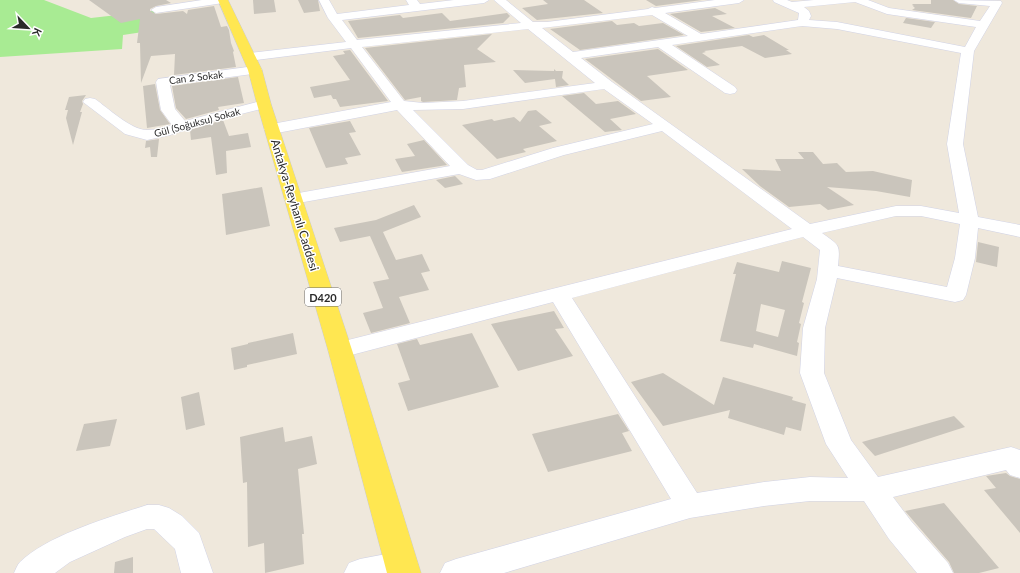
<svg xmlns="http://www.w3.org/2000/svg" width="1020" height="573" font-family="Lato,sans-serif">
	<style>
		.green { fill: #a8eb93 }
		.building { fill: #cac5bc; fill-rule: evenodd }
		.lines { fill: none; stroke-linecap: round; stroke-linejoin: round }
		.minor-casing { stroke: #d1d3e6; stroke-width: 1 }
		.major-casing { stroke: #ccc; stroke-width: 1 }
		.minor { fill: #fff; fill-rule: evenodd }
		.major { fill: #ffe751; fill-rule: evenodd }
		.labels { text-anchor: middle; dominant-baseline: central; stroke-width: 3; stroke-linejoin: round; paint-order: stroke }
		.far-street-label { font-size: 10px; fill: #2b2b2b; stroke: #fff }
		.shield { fill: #fff; stroke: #6b6b6b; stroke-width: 1 }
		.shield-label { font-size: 11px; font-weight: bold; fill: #2b2b2b }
		.street-label { font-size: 12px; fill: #2b2b2b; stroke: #fff }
	</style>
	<rect width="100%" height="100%" fill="#efe8dc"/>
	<!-- green -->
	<polygon class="green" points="0,0 44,0 91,18 153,11 157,18 189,25 123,35 122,49 0,57"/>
	<!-- building -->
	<g class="building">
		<polygon points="89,0 166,0 171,3 156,6 150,9 150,11 156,14 183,11 187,14 188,10 214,6 221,27 227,26 229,30 231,43 234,51 233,52 236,67 174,75 175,54 151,56 141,83 140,43 137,43 140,19 121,23"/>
		<polygon points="253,0 274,0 276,12 254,14"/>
		<polygon points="298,0 318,0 320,11 304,13"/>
		<polygon points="543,0 584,0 603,13 537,20 522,8 548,4"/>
		<polygon points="646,0 702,0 656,6"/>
		<polygon points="931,0 953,0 959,4 977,6 971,18 912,10 915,8 912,5 914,6 912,4 931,4"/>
		<polygon points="715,8 727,14 712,16 735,28 701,32 670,14"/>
		<polygon points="442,13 450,21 507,13 510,16 503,23 358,38 348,21 400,15 403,18"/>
		<polygon points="906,18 935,22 931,28 903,23"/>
		<polygon points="612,21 617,25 634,23 639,26 663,23 684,35 580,50 550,29"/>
		<polygon points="492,34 477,49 496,62 464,65 466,87 459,88 457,100 423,102 421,101 421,97 405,100 365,48"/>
		<polygon points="749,35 753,37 764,35 789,50 786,50 792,54 765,58 742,46 704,51 706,52 702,53 720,65 707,67 676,46"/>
		<polygon points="658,49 688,70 647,76 671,97 641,101 585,59"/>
		<polygon points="350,50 388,101 340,107 336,99 333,99 331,95 314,98 310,87 350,80 333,56 345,54 343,51"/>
		<polygon points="554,69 556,71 563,71 562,78 569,85 556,87 555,79 525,83 513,70 554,71"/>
		<polygon points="238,77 244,103 218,107 219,110 186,119 176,108 172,86"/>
		<polygon points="155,84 160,110 170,124 147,128 143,86"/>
		<polygon points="584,93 596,104 618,101 636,114 610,119 622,130 605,132 562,96"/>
		<polygon points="86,95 82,101 83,104 80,112 82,112 73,145 66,118 68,110 65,110 69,97"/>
		<polygon points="536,110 552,123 539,126 557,141 523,149 526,152 497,159 462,125 492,119 494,121 514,117 520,122 528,111"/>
		<polygon points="223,120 229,136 248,133 251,147 226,151 227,173 216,175 211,137 191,140 190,130"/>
		<polygon points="350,121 356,132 349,133 361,155 345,158 348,164 326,168 309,128"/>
		<polygon points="159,139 157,157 151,157 150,147 145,148 146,141"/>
		<polygon points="424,140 447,165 402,172 395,159 415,156 407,144"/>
		<polygon points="798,152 813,152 823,164 837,163 846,172 873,171 912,180 910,197 876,191 827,187 854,205 828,210 820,204 789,207 760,186 742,169 781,171 775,159 804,159"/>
		<polygon points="455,176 463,184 445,188 436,180"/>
		<polygon points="262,187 270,226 226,235 222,194"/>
		<polygon points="414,205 421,217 383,232 396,260 422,254 430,271 421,273 429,290 399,297 410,323 371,333 363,313 383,308 373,282 389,279 370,236 340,242 334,228 376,220"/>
		<polygon points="978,242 999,247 997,267 976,262"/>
		<path d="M782 261 811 268 802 302 804 303 799 323 801 324 797 342 799 343 797 356 754 344 753 348 720 341 736 274H733L737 262 779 272ZM761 304 785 310 778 337 756 331Z"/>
		<polygon points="554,311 564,328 555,329 573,356 518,371 491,324"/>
		<polygon points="293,333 297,354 247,365 247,367 234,370 231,348 248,344 248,343"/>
		<polygon points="472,333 499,387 408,411 398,383 410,380 397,344 417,339 420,345"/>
		<polygon points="663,373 714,405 723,377 793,397 792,400 806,404 801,431 786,427 784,435 728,418 730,410 663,426 631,382"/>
		<polygon points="199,392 205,425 186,430 181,397"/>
		<polygon points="618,414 629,431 622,433 632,451 548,472 532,434"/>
		<polygon points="954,416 965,427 875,456 862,442"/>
		<polygon points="117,419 110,446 76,451 84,424"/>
		<polygon points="283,427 285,442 312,436 317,464 298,469 304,534 302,534 304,564 265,573 264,543 248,547 247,482 243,483 240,437"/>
		<polygon points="1006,473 1010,476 1020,479 1020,533 984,490 996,488 986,476"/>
		<polygon points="944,503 999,568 979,573 954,573 949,562 905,511"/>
		<polygon points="133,557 133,573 114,573 115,562"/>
	</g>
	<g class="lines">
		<defs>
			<g id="minor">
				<polygon points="202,0 228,0 223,3 156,13 151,10 156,7"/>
				<path d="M319 0H329L337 14 409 5 406 0H417L420 4 454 0H489L484 3 342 20 357 40 521 23 494 0H506L533 22H547L648 9 652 7 655 8 715 0H744L739 3 665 13 701 34 798 20 799 13 774 2 773 0H787L792 2 814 0H868L889 8 980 21 990 6 959 3 954 0 1001 1 1002 3 974 51 963 144 978 217 1020 225V237L978 228 975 258 966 295 963 300 955 302 837 278 825 328 824 373 851 440 878 477 1011 447 1020 450V478L1010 475 1006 470 893 497 911 521 948 563 953 573H917L889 539 864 501H810L764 506 690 518 504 573H440L445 563 456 559 671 499 553 302 340 358 332 356 328 350 332 344 792 229 662 131 564 155 490 179 476 180 459 174 293 204 287 203 284 199 287 195 293 194 450 166 397 110 272 134 267 132 264 129 267 126 272 124 391 102 351 48 249 61 245 60 243 57 245 54 249 53 346 42 328 18ZM855 2 887 14 976 27 965 47 837 22 809 20 811 16 809 11 804 7ZM652 15 688 36 573 52 542 28ZM802 26 837 29 961 53 947 144 959 213 921 206H896L810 224 612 82 581 58 658 47 725 93 730 94 735 93 737 90 735 87 672 45ZM528 29 595 83 463 101 423 103 404 101 362 47ZM604 89 653 124 553 148 482 170H477L468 165 413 110 463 109ZM896 216H921L960 224 955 258 947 287 838 266C840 244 840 246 822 233ZM803 237 820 250 817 279 803 328 800 373 826 444 848 478 810 477 764 482 697 493 572 298Z"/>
				<path d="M255 66 260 67 262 70 260 73 170 85 175 109 185 121 264 100 269 101 271 104 269 107 213 121 170 135 147 140 125 134 83 102 85 99 90 98 95 99C108 108 132 131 148 130 156 130 165 127 172 125L161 110 156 82 158 79Z"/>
				<path d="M147 505H159L169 508 182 516 199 533 213 573H181L175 549 154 529H147L125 537 70 562 55 573H14C16 569 17 565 20 562 48 535 110 517 147 505Z"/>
				<polygon points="402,551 413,555 418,565 414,573 344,573 349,563 360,559"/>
			</g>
			<polygon id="major" points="218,0 228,0 262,70 271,104 352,350 421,573 387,573 328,350 257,104 248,70"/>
		</defs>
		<!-- minor casing -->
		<use href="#minor" class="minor-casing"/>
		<!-- major casing -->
		<use href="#major" class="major-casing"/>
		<!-- minor -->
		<use href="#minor" class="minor"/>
		<!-- major -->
		<use href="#major" class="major"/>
	</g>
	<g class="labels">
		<!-- far-street labels -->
		<g class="far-street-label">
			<text transform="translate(196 77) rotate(-7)">Can 2 Sokak</text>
			<text transform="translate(197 122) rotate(-15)">Gül (Soğuksu) Sokak</text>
		</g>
		<!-- shield labels -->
		<rect class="shield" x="305" y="288" width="36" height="18" rx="3"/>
		<g class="shield-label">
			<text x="323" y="297">D420</text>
		</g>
		<!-- street labels -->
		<g class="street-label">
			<text transform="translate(295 205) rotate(73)">Antakya-Reyhanlı Caddesi</text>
		</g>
	</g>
	<!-- north arrow -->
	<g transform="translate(28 28) rotate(115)" stroke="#ffffff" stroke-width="3" paint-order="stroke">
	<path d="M0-3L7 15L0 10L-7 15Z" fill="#2b2b2b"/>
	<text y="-6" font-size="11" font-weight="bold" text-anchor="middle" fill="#2b2b2b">K</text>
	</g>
</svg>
